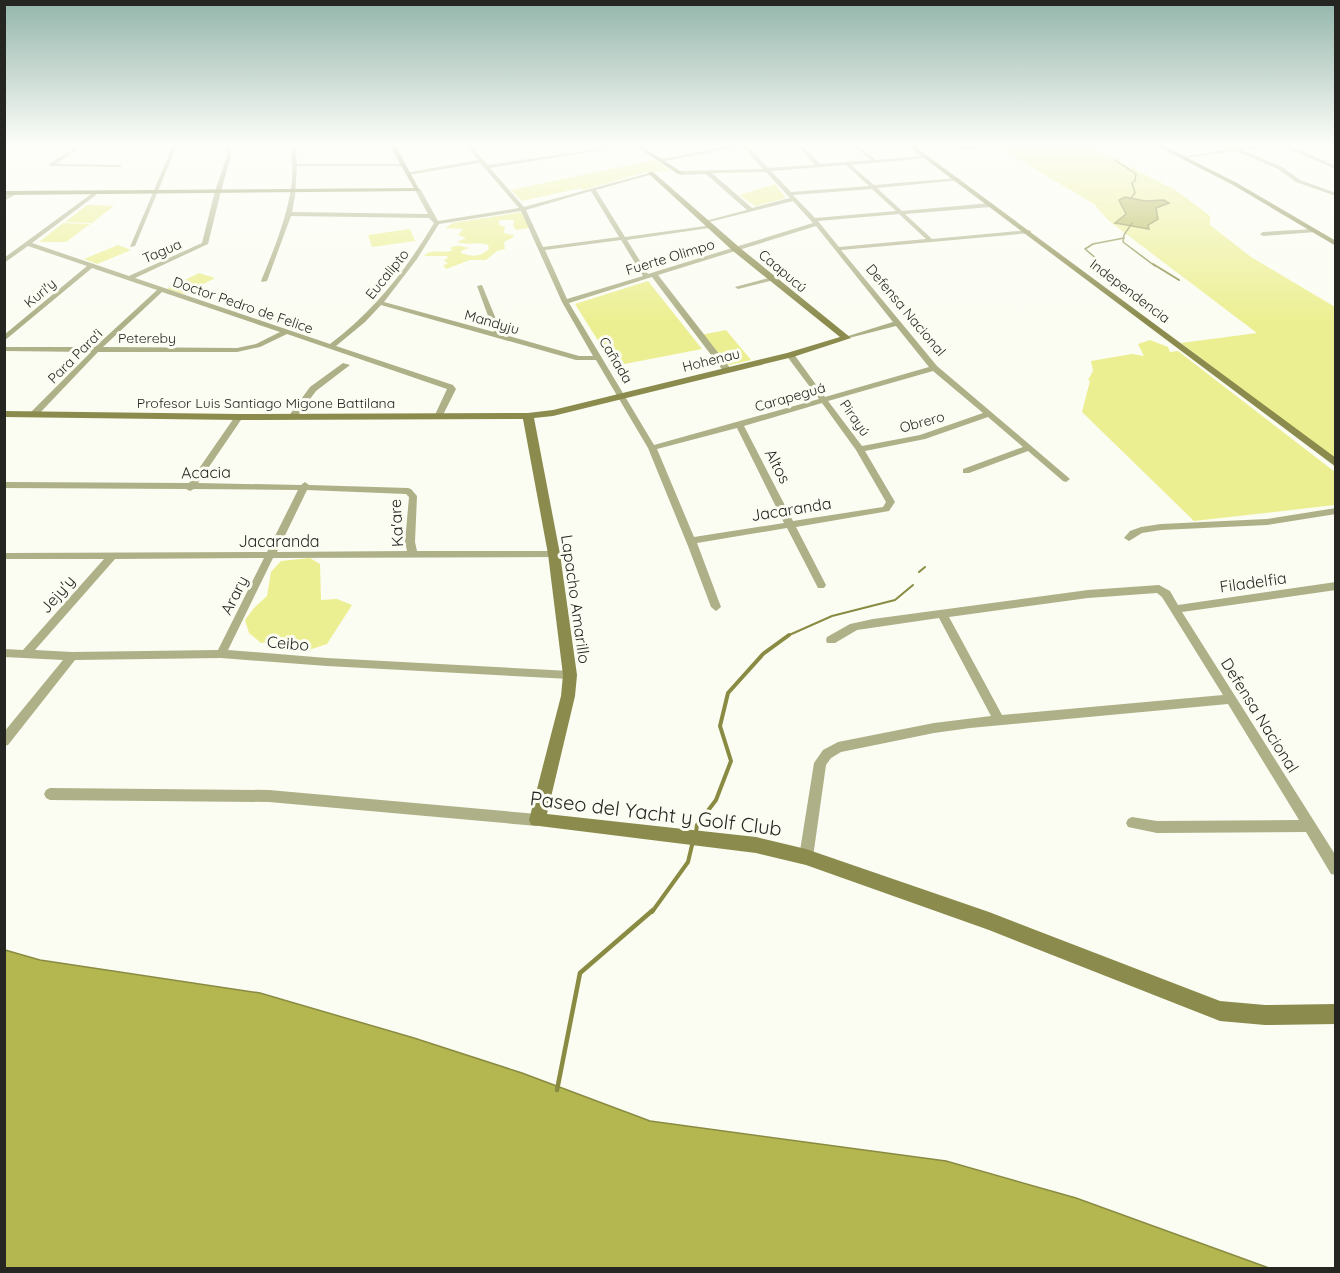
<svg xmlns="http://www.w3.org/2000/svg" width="1340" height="1273" font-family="Quicksand,sans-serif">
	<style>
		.green { fill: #ecef91 }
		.water { fill: #b4b64f; stroke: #898b42; stroke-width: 1.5 }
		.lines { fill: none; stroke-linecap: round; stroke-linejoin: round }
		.stream-far3 { stroke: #898b42; stroke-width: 1.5 }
		.stream-far2 { stroke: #898b42; stroke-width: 2 }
		.stream-far1 { stroke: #898b42; stroke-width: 4 }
		.stream { stroke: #898b42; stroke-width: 4.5 }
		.street { fill: #aeb087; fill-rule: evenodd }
		.secondary { fill: #8a8b4c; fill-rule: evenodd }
		.labels { text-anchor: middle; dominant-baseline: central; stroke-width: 6; stroke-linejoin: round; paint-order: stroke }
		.far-street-label { font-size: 14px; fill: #252622; stroke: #fbfcf2 }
		.street-label { font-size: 16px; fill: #252622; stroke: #fbfcf2 }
		.near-street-label { font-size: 20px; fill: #252622; stroke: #fbfcf2 }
	</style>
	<rect width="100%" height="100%" fill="#fbfcf2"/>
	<!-- green -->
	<g class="green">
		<polygon points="991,143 1084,143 1177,191 1210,216 1210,225 1251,257 1335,307 1335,461 1181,343 1257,333 1109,221 1094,204"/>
		<polygon points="654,160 671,171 646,172 583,190 581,188 522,201 511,190"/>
		<polygon points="775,184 786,198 755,206 739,195"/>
		<polygon points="87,205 114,206 92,223 65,222"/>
		<path d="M522 212 529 226 528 228 516 230 513 226 514 220H500L498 224 505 227 504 233 513 235 514 237 504 242 505 249 497 251 486 260H470L446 269 443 265 448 264 444 260 448 258 447 256H424C432 247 442 255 453 250L450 248C456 244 463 246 469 248L461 251V253C473 257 480 257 489 249L488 245C478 241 468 246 457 242L466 238 458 235 463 229 445 228 453 223Z"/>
		<polygon points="63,223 90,224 66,242 39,242"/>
		<polygon points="410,229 415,241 372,247 368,235"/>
		<polygon points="118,245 131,250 97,264 84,259"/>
		<polygon points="199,273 215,278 184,294 167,289"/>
		<polygon points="648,281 702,349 614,366 575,304"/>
		<polygon points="726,330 751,360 725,366 701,335"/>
		<polygon points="1150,340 1168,347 1170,352 1178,351 1335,472 1335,505 1194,521 1082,412 1090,381 1088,380 1093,371 1091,361 1132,354 1144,356 1138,344"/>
		<polygon points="310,558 320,564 321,600 337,599 352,605 327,644 309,650 280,640 261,643 249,633 245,620 254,608 267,596 271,572 281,561"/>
	</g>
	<!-- water -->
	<g class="water">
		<polygon points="1125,197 1145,201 1164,200 1169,203 1156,208 1158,219 1148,225 1149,229 1115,223 1126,214 1119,200"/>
		<polygon points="5,950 40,960 260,993 414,1038 522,1073 650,1121 946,1161 1076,1198 1269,1268 5,1268"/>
	</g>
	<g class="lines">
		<!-- stream-far3 -->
		<g class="stream-far3">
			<polyline points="1115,160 1136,174 1135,181 1132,183 1135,193 1131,198"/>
			<polyline points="1132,223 1124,235 1123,242 1155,266"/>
			<polyline points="1098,260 1085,249 1093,244 1124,238"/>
		</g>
		<!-- stream-far2 -->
		<g class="stream-far2">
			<polyline points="1153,264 1179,280"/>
			<polyline points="919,572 925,567"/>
			<polyline points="787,636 832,616 895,600 913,585"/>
		</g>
		<!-- stream-far1 -->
		<g class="stream-far1">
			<polyline points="696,832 697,825 716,800 731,761 720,726 728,693 763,654 789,635"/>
			<polyline points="652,912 688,862 693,841"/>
		</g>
		<!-- stream -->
		<polyline class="stream" points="557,1090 580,973 653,910"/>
		<!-- street -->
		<g class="street">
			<polygon points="82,143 114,146 112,147 82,146 56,164 120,165 122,166 120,167 49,166 49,164"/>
			<polygon points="174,143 178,143 135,246 130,247"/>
			<path d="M226 143H230L231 156 221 191 208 244 135 278 330 344C374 311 406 270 434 223L429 218 291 216 267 281 262 282 261 281C274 249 288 216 292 181 293 168 291 155 291 143H295L297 164H403L405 165 403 166H297L295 196 292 212 428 214 415 190 418 188 421 190 438 221 519 208 480 163 408 175 405 173 478 160 464 143H468L488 165 641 143 639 144 490 168 524 207 653 172V174L596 190 625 237 713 225 716 227 627 240 648 274 813 223 793 201 705 223V221L747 210 706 174 680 175 677 173 680 171 763 169 742 146 661 162 659 160 740 143H745L768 168 815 165 795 143H799L820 164 871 160 850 143H854L876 160 928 156 926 158 851 165 874 185 958 178 961 180 877 188 902 211 991 203 994 205 991 207 905 214 932 239 1029 230 1031 231V233L841 250 937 366 1070 479 1066 482 1063 481 1028 451 969 473H963V469L1023 447 988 417 925 439 865 451 895 502 889 511 796 527 826 585 824 588H818L787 528 697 543 721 607 716 611 711 607 688 546 648 448 596 360H576L381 305 365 322 336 346 453 385 456 389 441 419H435L434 417 447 389 287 334 260 347 237 352H98L36 417H30V413L91 352 4 351V347H95L157 290 92 268 4 341V335L87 266 28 246 4 263V258L94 192 96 195 32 243 129 276 202 243 215 191 227 156ZM846 165 869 186 791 192 771 171ZM766 172 790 198 752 208 712 173ZM872 189 896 211 815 218 793 195ZM591 191 619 237 543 247 526 210ZM521 211 562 302 593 356H579L502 334 482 285 477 286 494 332 384 302 417 259 439 224ZM899 214 926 239 839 247 818 221ZM816 226 893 322 845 337V339L896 326 929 367 825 397 793 353H787L786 355 819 399 654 445 569 303 652 277 724 372H730V368L658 275ZM621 240 643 276 567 299 545 250ZM162 292 280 332 256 344 237 348 103 347ZM933 371 983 413 920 435 862 446 828 401ZM822 403 856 450 886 502 883 507 793 521 744 426ZM737 428 784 523 694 537 657 449Z"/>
			<polygon points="945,143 971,147 960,143 966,143 979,147 967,150"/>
			<polygon points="1219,143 1224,143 1237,148 1276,143 1288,143 1285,144 1336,166 1336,169 1279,145 1242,150 1282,167 1300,180 1336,193 1336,196 1296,182 1278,169 1236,151 1184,158 1182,157 1231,149"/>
			<polygon points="1326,143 1336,144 1336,147 1326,144"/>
			<polygon points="13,192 18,193 4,201 4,197"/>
			<polygon points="1314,229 1317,231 1316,232 1263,236 1260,234 1263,232"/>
			<polygon points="772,277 775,279 774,280 738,289 735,287"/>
			<polygon points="343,363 350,365 316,391 295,419 289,419 288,417 310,387"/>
			<path d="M236 415H242L243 417 198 483 301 485 305 482 309 485 408 488 411 489 417 496 415 542 417 551H554L559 554 554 557 273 558 228 650 327 658 570 671 574 672 575 675 574 678 570 679 327 666 221 658 75 660 8 745 4 746V732L63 660 4 657V649L23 650 104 559H4V553L267 552 298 490 194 489 190 491 186 489 4 488V482L189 483ZM307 490 406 494 409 497 405 542 407 551 277 552ZM264 558 218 650 72 652 35 650 115 559Z"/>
			<polygon points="1336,508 1336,514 1267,525 1161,530 1142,533 1129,541 1124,538 1130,531 1141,527 1161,524 1267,519"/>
			<path d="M1336 582V590L1182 612 1336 856V875L1331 874 1306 832 1157 833 1128 827 1126 823 1128 819 1132 817 1157 821 1299 820 1228 704 970 728 934 733 841 752 831 758 826 765 813 857 811 861 806 863 801 861 799 857 814 763 823 750 838 742 934 723 991 716 939 618 857 630 835 643H827L826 640 827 637 850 624 873 619 1088 590 1159 585 1170 591 1178 605ZM1157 593 1162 597 1223 695 1002 715 949 617 1088 598Z"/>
			<polygon points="50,788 269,790 537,814 541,816 543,820 541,824 537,826 269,802 50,800 46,798 44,794 46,790"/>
		</g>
		<!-- secondary -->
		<g class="secondary">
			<polygon points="388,143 394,143 420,191 4,195 4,191 414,188"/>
			<polygon points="631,143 637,143 683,173 678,174"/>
			<polygon points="904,143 910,143 1336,458 1336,467"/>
			<polygon points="1151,143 1158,143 1237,183 1336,241 1336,246 1233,185"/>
			<polygon points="649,172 653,172 739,247 851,338 793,357 553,416 534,418 560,554 577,675 575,696 547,814 756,837 806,849 989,912 1220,1001 1265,1005 1336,1004 1336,1024 1265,1025 1220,1021 989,930 806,865 756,853 531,825 529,820 561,696 563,675 548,554 523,419 239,420 4,417 4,411 239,414 528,413 553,410 787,353 840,337 733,251 649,174"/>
		</g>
	</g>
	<!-- sky -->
	<linearGradient id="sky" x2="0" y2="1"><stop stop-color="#93b5ab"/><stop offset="0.45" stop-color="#fdfef9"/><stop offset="1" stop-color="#fdfef9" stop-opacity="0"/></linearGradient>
	<rect width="1340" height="321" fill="url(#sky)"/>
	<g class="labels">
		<!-- far-street labels -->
		<g class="far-street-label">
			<text transform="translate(162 251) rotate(-23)">Tagua</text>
			<text transform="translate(670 257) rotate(-17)">Fuerte Olimpo</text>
			<text transform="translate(783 271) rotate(40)">Caapucú</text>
			<text transform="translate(387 274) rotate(-51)">Eucalipto</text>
			<text transform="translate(1130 291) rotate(37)">Independencia</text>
			<text transform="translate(40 293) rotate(-40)">Kuri'y</text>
			<text transform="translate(243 305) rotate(19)">Doctor Pedro de Felice</text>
			<text transform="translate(906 310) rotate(50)">Defensa Nacional</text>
			<text transform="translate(492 322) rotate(16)">Mandyju</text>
			<text x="147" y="338">Petereby</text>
			<text transform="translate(75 356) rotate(-45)">Para Para'i</text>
			<text transform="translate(616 360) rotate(59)">Cañada</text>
			<text transform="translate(711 360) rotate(-14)">Hohenau</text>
			<text transform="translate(790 397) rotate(-16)">Carapeguá</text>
			<text x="266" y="403">Profesor Luis Santiago Migone Battilana</text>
			<text transform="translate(855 418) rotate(55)">Pirayú</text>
			<text transform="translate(922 422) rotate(-15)">Obrero</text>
		</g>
		<!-- street labels -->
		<g class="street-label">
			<text transform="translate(778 466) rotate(62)">Altos</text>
			<text transform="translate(206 472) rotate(-1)">Acacia</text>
			<text transform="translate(791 509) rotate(-9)">Jacaranda</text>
			<text transform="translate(396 523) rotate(-93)">Ka'are</text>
			<text x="279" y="541">Jacaranda</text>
			<text transform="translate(1253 582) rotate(-8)">Filadelfia</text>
			<text transform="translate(57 594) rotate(-49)">Jejy'y</text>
			<text transform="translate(234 595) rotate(-63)">Arary</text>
			<text transform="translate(576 599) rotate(82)">Lapacho Amarillo</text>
			<text transform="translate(288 643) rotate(5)">Ceibo</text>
			<text transform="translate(1260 715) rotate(58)">Defensa Nacional</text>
		</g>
		<!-- near-street labels -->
		<g class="near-street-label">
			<text transform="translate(656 813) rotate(7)">Paseo del Yacht y Golf Club</text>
		</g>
	</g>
	<!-- border -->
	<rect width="1340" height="1273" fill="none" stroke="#252622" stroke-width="12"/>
</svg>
